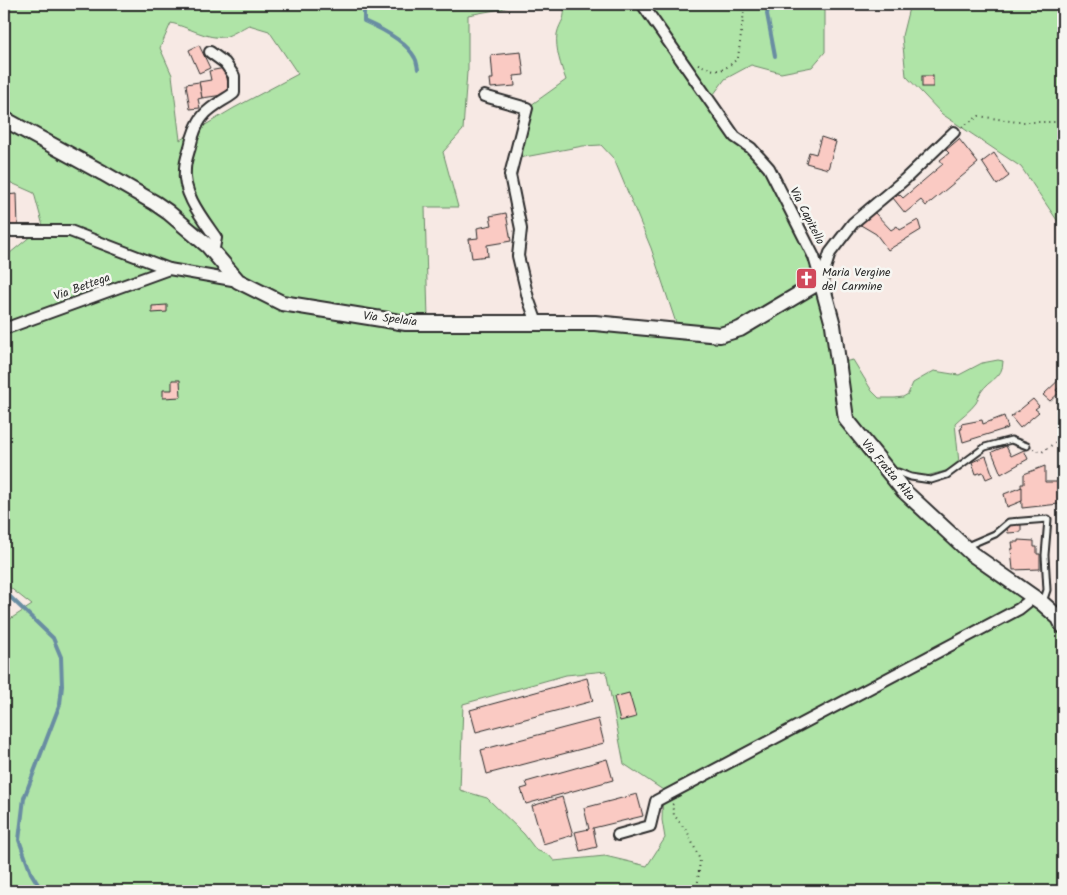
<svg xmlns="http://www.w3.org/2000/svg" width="1067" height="895" font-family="Kalam,sans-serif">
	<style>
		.green { fill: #afe4a7; stroke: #6d8869; fill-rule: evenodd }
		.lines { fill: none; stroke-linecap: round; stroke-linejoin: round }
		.stream { stroke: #698da2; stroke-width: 4 }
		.building { fill: #facac3; stroke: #2b2b2b }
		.lane-casing { stroke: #2b2b2b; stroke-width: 9 }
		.street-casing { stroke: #2b2b2b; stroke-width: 14 }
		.secondary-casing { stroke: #2b2b2b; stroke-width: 18 }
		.path { stroke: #2b2b2b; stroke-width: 2; stroke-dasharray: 1 4; stroke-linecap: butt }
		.lane { stroke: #f6f6f2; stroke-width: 5 }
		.street { stroke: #f6f6f2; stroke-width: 10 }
		.secondary { stroke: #f6f6f2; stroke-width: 14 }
		.labels { text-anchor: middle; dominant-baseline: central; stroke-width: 5; stroke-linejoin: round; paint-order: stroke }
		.street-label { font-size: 12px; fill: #2b2b2b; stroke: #f6f6f2 }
		.poi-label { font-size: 12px; fill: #2b2b2b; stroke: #f6f6f2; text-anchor: start }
	</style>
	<rect width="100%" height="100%" fill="#f7e9e4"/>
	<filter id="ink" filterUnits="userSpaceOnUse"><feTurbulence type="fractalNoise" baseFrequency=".02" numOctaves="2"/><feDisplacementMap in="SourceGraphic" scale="10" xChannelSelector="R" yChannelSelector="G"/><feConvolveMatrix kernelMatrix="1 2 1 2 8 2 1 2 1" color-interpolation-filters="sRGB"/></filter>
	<g filter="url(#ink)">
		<!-- green -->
		<g class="green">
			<path d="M4 4H516L501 9 468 15V71L467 72 463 130 443 152 458 207H425L428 320 679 332 651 248 614 159 601 145 583 146 514 159 531 105 566 80C561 66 555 49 557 34 560 20 567 20 563 4H820L825 11V52L812 67 781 73 751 65 725 79 711 98 729 131 767 166 822 283 838 363 853 360 872 391 879 398H895L903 397 908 394 913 383 934 371 959 375 982 363 998 360 1003 361C1003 379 989 379 981 392 978 396 978 400 976 403 970 411 961 417 955 423L959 463 949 470 903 482 1063 628V891H4V623L32 605 4 583V258L43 226 34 193 7 181H4ZM171 23C186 26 208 40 224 37 232 35 242 28 249 25L269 31 298 74 234 108 180 140 172 75 160 48ZM606 671 624 764 663 790 662 820 665 838 647 866 605 856 554 861 549 855 536 850 524 834 487 798 460 790 463 704 566 675Z"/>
			<polygon points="910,4 1063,4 1063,229 1021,167 942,114 906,76 902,36"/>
		</g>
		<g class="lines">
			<!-- stream -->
			<g class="stream">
				<path d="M364 4V21C380 28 406 41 415 58 417 61 417 65 418 69"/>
				<polyline points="769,4 767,14 775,56"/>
				<polyline points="4,17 11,4"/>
				<polyline points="4,591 53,638 61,657 62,686 60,704 24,798 19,840 31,873 42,891"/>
			</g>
		</g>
		<!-- building -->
		<g class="building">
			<polygon points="199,45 210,68 199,73 189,50"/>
			<polygon points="521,52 524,75 514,76 515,86 491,88 490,79 493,79 491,55"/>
			<polygon points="225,68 230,94 202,98 199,82 211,80 209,71"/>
			<rect x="922" y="76" width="11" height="11"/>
			<polygon points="199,82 202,98 198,99 200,108 190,109 186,84"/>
			<polygon points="821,137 836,142 828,169 806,163 809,152 816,154"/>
			<polygon points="959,139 978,163 926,206 921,200 905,213 893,198 899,194 903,198 943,164 940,160 949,153 946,150"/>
			<polygon points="994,153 1009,176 997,185 982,162"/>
			<polygon points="17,194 18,228 5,229 4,195"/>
			<polygon points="874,212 891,230 897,226 900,230 918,220 921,230 888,250 876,234 859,224"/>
			<polygon points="506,213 511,241 487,245 488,256 472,258 469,239 478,238 477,228 492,225 490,216"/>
			<polygon points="167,305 167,312 152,313 152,306"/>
			<polygon points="1063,376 1063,384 1056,390 1059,393 1050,401 1043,395"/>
			<polygon points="172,380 180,380 181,397 163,398 163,390 172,390"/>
			<polygon points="1033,399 1039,406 1035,409 1039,412 1020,428 1011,417"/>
			<polygon points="1004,416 1008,428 963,442 960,429 962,429 961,424 982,420 983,424"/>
			<polygon points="1006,446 1011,456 1024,450 1028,459 1001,474 992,452"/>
			<polygon points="986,456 993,476 986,479 983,472 976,474 972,462"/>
			<polygon points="1045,466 1045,482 1063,482 1063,509 1060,509 1059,504 1022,508 1021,484 1024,484 1024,474"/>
			<polygon points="1022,487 1022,501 1007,507 1004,494"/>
			<polygon points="1011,524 1021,524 1021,532 1008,533 1007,529"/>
			<polygon points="1018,540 1034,541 1034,547 1037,547 1037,554 1040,554 1040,569 1013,570 1011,549 1013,549 1012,542 1018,542"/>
			<polygon points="1063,545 1063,560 1059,552 1063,550 1062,546"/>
			<polygon points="587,678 593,701 476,732 470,710"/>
			<polygon points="629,693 636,717 620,721 614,697"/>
			<polygon points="598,719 604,743 487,774 481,750"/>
			<polygon points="607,759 613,780 526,804 521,789 528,787 526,782"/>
			<polygon points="637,794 643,816 593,828 597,847 580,851 575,832 589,829 584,808"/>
			<polygon points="562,797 573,835 543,844 532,806"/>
		</g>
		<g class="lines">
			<defs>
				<g id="lane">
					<polyline points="891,473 898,472 911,477 931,480 947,475 985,447 1011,440 1027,446"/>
					<polyline points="967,546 995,534 1009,522 1048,519 1045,555 1047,590 1043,602"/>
				</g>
				<g id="street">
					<polyline points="642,4 735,137 751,148 769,168 814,257 821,281"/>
					<path d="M210 52 225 63 234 76V93C224 101 212 105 203 116 197 123 192 137 190 147 188 154 185 162 185 169 182 194 203 219 216 238L213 253"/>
					<polyline points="484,96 527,108 510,175 521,229 518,256 528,298 537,323"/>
					<polyline points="4,231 70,231 169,269"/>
					<polyline points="821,281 830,253 853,223 904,180 954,132"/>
					<polyline points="4,329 169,269 238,281"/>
					<polyline points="618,835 650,826 656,801 1019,609 1034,597"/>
				</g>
				<polyline id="secondary" points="4,119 103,173 155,203 168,212 208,246 238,281 282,303 406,323 595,323 720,335 740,329 821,281 833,325 846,419 904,491 972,554 1042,603 1059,618 1063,626"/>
			</defs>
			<!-- lane casing -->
			<use href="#lane" class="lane-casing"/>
			<!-- street casing -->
			<use href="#street" class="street-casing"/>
			<!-- secondary casing -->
			<use href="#secondary" class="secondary-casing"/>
			<!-- path -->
			<g class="path">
				<path d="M698 64C718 73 722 73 738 58L745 4"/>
				<polyline points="962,127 979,116 1017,122 1063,122"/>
				<polyline points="1033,449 1042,452 1063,437"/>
				<polyline points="673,804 672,805 674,815 688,833 700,860 697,891"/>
			</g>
			<!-- lane -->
			<use href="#lane" class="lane"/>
			<!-- street -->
			<use href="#street" class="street"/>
			<!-- secondary -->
			<use href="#secondary" class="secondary"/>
		</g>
	</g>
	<!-- icons -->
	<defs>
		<symbol id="church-square" viewBox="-11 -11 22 22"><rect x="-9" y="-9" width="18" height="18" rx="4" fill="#d1495b" stroke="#f6f6f2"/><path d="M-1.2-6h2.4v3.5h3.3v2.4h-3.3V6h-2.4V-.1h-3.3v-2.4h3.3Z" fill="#fff"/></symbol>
	</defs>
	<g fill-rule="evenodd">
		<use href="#church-square" x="794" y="266" width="25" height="25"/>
	</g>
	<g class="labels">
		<!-- street labels -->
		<g class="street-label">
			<text transform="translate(807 216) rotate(63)">Via Capitello</text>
			<text transform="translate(82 287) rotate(-20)">Via Bettega</text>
			<text transform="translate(390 319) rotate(7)">Via Spelaia</text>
			<text transform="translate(888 470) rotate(50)">Via Fratta Alta</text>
		</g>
		<!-- poi labels -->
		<g class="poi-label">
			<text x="822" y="272">Maria Vergine<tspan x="822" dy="14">del Carmine</tspan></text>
		</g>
	</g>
	<!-- margin -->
	<rect width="1067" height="895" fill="none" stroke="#f6f6f2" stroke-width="20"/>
	<rect x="10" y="10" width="1047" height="875" fill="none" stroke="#2b2b2b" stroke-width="2" filter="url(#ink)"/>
</svg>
